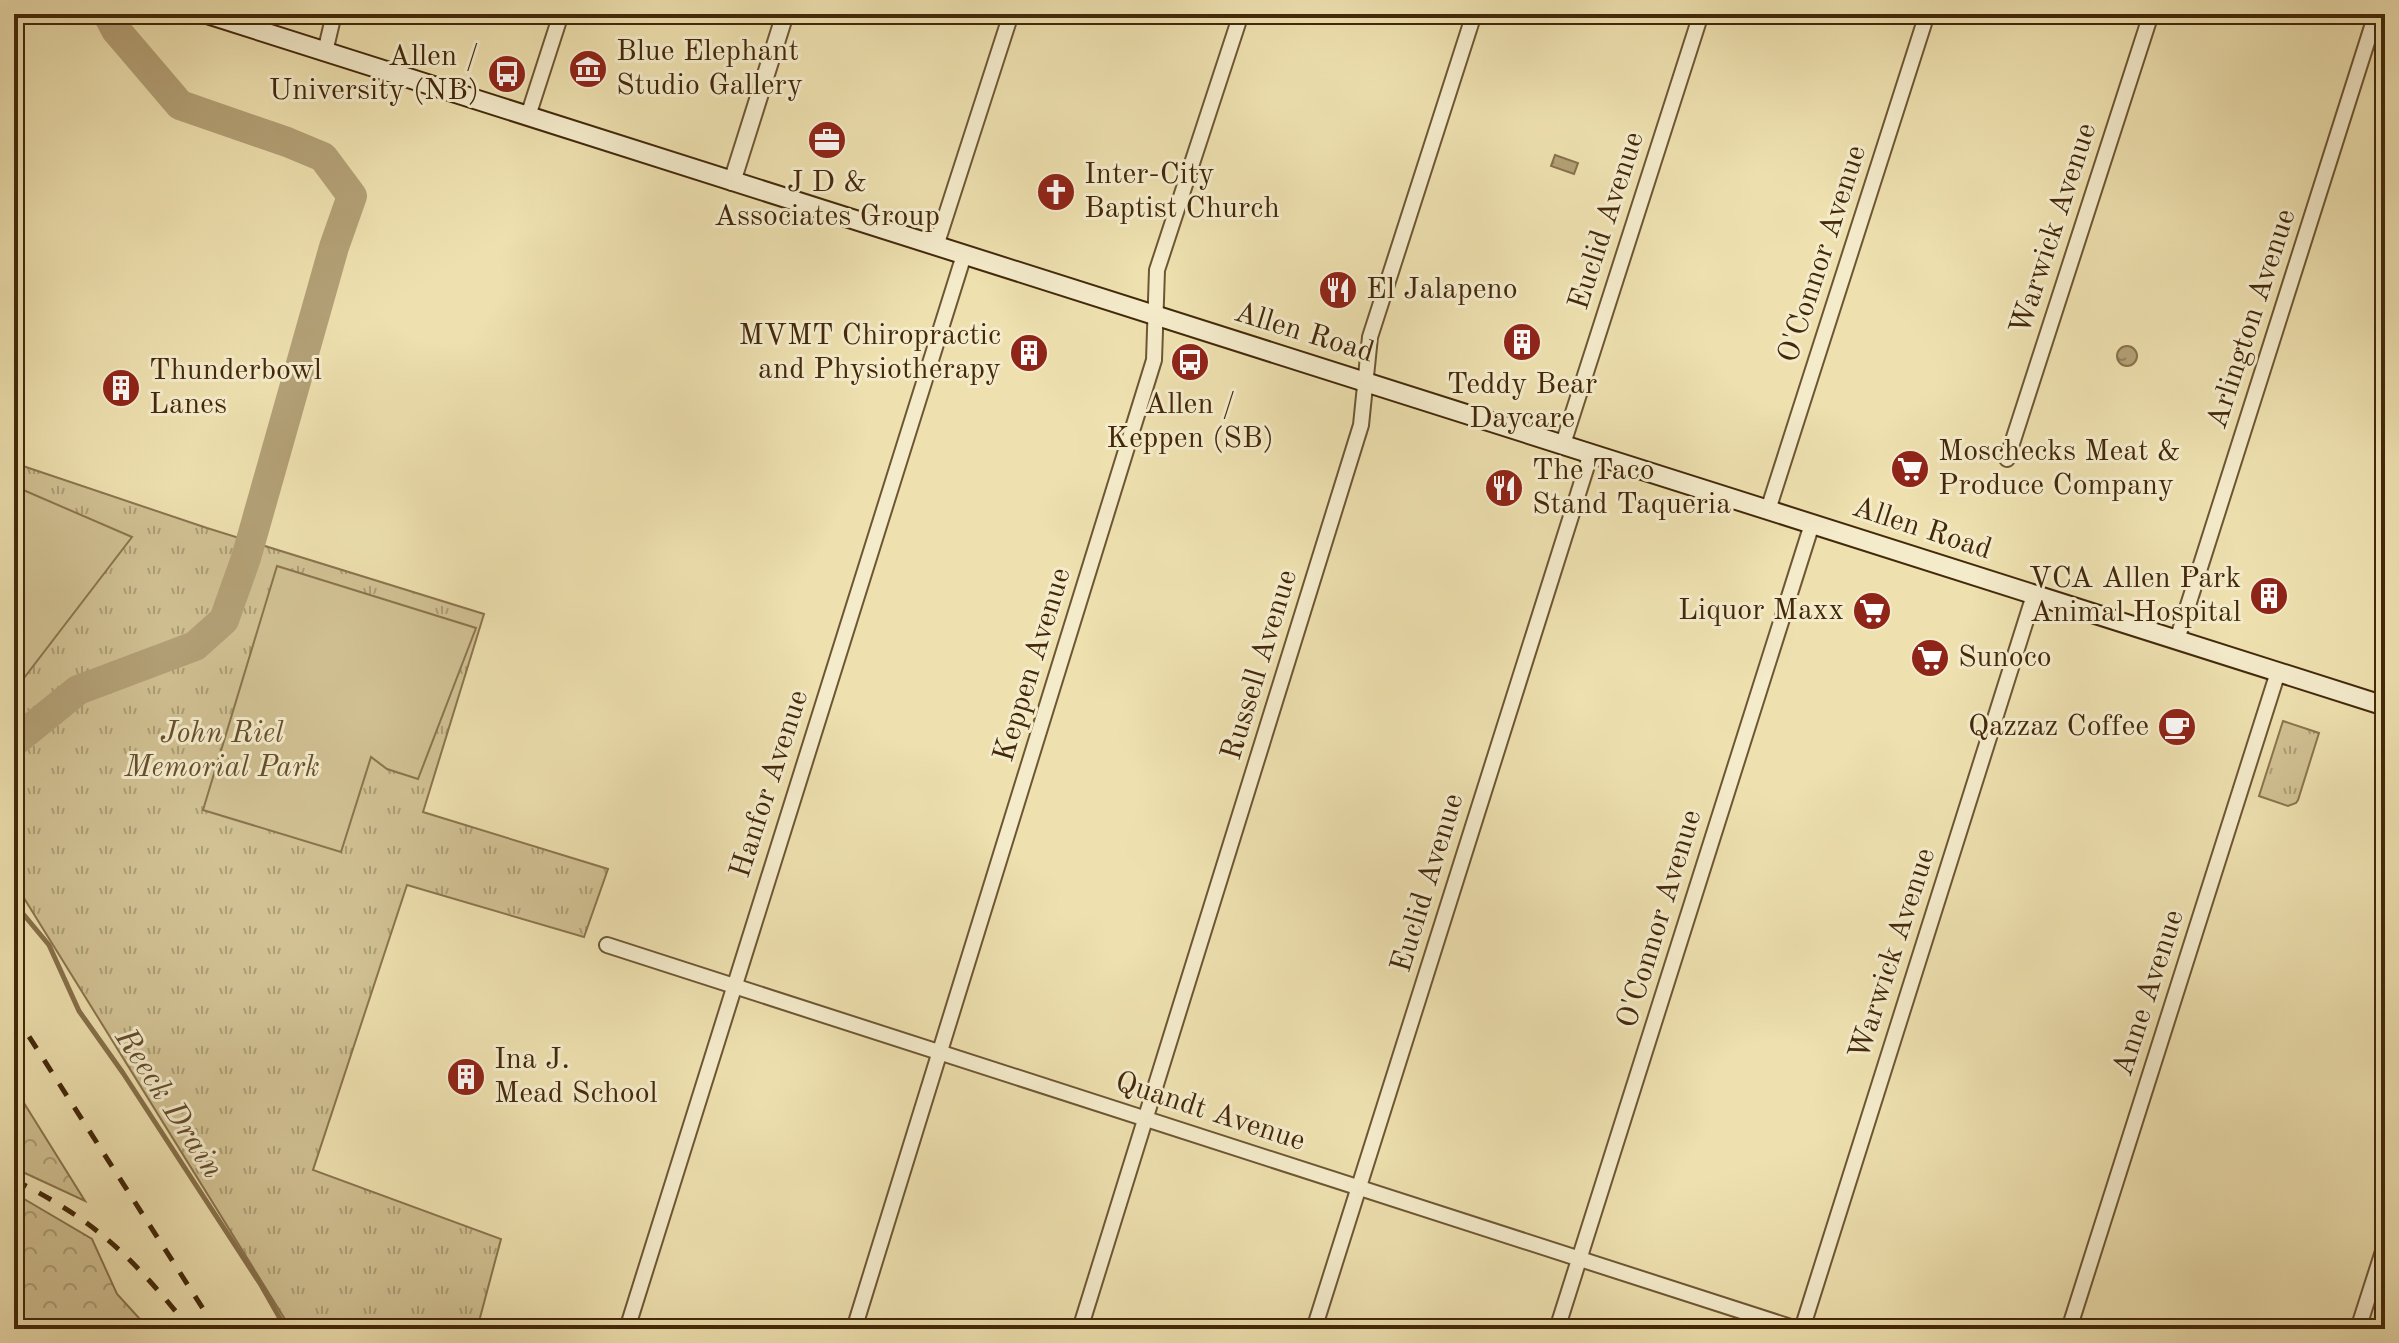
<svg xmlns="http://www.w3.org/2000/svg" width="2399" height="1343" font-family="'Old Standard TT',serif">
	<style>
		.grass { fill: url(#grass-tufts); stroke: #8a744e; stroke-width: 2 }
		.forest { fill: url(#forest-crowns); stroke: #8a744e; stroke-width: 2 }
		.pitch { fill: #d1c193; stroke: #8a744e; stroke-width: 2 }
		.water { fill: url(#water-ripples); stroke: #87714b; stroke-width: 2 }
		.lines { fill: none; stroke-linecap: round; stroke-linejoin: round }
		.stream { stroke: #87714b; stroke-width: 5 }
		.river { stroke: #b4a177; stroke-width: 30 }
		.minor-casing { stroke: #6e5633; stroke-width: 18 }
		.tertiary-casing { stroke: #6e5633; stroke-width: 20 }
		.secondary-casing { stroke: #43280a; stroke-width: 22 }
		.minor { stroke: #f4ebcb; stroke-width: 14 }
		.tertiary { stroke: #f4ebcb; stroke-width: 16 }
		.secondary { stroke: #f4ebcb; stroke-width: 18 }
		.rail { stroke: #43280a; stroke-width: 5; stroke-dasharray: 14 14; stroke-linecap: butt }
		.labels { text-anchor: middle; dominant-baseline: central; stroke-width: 6; stroke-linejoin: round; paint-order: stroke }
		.poi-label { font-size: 30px; fill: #43280a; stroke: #f4ebcb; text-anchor: start }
		.street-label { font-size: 30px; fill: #43280a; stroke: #f4ebcb }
		.park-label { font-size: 30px; font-style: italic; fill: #664e2c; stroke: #f4ebcb }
		.water-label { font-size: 32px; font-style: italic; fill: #654c2b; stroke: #f4ebcb }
	</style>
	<defs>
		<pattern id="grass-tufts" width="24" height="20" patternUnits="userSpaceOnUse" patternTransform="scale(2)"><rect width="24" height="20" fill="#d1c193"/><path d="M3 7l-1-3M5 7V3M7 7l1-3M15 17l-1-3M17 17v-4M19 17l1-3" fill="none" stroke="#ab9d76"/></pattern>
		<pattern id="forest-crowns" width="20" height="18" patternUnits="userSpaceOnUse" patternTransform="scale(2)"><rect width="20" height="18" fill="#d1c193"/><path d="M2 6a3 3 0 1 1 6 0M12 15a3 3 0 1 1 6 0" fill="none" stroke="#ab9d76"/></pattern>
		<pattern id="water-ripples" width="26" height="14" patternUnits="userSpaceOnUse" patternTransform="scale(2)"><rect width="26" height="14" fill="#b4a177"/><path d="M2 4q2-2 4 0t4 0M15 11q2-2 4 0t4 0" fill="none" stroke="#948360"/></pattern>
	</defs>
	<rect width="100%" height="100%" fill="#eee0af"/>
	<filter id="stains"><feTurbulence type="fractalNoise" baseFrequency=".0025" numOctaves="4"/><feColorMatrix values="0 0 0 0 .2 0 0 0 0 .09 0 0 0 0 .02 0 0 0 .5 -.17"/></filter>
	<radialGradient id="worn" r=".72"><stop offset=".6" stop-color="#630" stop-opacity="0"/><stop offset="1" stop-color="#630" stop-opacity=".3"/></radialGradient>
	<!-- grass -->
	<g class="grass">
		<polygon points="14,463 207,528 484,614 423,812 608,869 584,937 407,885 313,1170 501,1239 477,1329 291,1329 14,882"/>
		<polygon points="2283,721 2319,733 2298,800 2296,803 2288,806 2259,796"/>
	</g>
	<!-- forest -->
	<g class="forest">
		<polygon points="14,1087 85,1201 14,1168"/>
		<polygon points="19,1196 92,1239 117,1294 149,1329 14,1329 14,1213"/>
	</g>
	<!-- pitch -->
	<g class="pitch">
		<polygon points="14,486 132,537 14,691"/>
		<polygon points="277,566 476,628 418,779 387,769 371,757 341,852 203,810"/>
	</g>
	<!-- water -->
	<g class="water">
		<polygon points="1555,155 1578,163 1574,174 1551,166"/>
		<circle cx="2127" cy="356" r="10"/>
	</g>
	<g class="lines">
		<!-- stream -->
		<polyline class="stream" points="14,903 49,945 79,1011 123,1073 261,1285 286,1329"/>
		<!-- river -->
		<polyline class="river" points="14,742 78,690 195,646 224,620 246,558 334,247 352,196 323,157 287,142 180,105 116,30 108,15"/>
		<defs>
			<g id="minor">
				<polyline points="325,52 334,14"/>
				<polyline points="528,116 561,14"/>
				<polyline points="936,246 1011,14"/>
				<polyline points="1563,444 1701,14"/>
				<polyline points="2007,459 2151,14"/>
				<polyline points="1768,510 1927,14"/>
				<polyline points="2177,640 2376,14"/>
				<polyline points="607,945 1797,1329"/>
				<path d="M627 1329C737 970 852 613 964 255"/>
				<polyline points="854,1329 1154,360 1157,270 1241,14"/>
				<polyline points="1080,1329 1361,425 1370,337 1474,14"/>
				<polyline points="1314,1329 1591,453"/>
				<polyline points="1557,1329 1812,524"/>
				<polyline points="1802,1329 2034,595"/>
				<polyline points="2069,1329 2278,672"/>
				<polyline points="2358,1329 2385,1245"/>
			</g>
			<polyline id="tertiary" points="732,182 785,14"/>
			<polyline id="secondary" points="207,14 2385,706"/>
		</defs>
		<!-- minor casing -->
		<use href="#minor" class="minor-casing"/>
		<!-- tertiary casing -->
		<use href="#tertiary" class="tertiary-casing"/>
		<!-- secondary casing -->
		<use href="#secondary" class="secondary-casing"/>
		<!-- minor -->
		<use href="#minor" class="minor"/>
		<!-- tertiary -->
		<use href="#tertiary" class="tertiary"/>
		<!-- secondary -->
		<use href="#secondary" class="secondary"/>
		<!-- rail -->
		<g class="rail">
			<polyline points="14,1013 216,1329"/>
			<path d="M14 1180C96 1220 134 1259 190 1329"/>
		</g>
	</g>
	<!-- icons -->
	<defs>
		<symbol id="museum-disc" viewBox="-11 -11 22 22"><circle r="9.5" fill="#8f2418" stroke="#f4ebcb"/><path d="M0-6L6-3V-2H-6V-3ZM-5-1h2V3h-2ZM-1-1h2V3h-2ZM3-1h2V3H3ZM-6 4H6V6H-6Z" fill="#fff"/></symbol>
		<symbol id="bus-disc" viewBox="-11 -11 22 22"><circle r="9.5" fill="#8f2418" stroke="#f4ebcb"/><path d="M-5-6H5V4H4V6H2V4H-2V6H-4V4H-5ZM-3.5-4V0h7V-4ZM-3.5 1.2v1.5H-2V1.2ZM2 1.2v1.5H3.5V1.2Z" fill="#fff"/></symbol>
		<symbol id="office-disc" viewBox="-11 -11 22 22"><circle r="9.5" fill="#8f2418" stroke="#f4ebcb"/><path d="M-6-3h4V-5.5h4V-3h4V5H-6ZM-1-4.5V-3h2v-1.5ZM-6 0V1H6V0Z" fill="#fff"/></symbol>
		<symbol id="church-disc" viewBox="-11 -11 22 22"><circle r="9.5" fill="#8f2418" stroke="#f4ebcb"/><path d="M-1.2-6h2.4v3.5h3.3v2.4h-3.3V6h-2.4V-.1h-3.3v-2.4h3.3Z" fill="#fff"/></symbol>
		<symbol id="restaurant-disc" viewBox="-11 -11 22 22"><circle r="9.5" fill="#8f2418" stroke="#f4ebcb"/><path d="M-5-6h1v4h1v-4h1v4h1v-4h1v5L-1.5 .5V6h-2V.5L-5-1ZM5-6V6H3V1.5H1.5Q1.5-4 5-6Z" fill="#fff"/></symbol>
		<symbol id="building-disc" viewBox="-11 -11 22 22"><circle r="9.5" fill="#8f2418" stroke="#f4ebcb"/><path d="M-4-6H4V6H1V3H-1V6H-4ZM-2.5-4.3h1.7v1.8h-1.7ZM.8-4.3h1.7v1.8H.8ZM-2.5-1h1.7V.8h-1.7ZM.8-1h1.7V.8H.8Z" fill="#fff"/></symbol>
		<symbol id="supermarket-disc" viewBox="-11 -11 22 22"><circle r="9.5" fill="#8f2418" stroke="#f4ebcb"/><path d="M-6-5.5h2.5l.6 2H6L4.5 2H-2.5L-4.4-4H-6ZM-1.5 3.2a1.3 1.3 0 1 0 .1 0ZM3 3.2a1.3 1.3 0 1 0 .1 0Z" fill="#fff"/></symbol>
		<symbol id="cafe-disc" viewBox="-11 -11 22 22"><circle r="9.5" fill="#8f2418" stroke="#f4ebcb"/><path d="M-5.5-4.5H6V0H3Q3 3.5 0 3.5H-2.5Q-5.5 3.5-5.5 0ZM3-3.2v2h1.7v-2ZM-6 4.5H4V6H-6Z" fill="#fff"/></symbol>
	</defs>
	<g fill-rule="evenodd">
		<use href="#museum-disc" x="566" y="47" width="44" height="44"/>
		<use href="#bus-disc" x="485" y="52" width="44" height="44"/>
		<use href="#office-disc" x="805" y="118" width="44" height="44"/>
		<use href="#church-disc" x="1034" y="170" width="44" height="44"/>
		<use href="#restaurant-disc" x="1316" y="268" width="44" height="44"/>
		<use href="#building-disc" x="1500" y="320" width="44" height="44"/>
		<use href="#building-disc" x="1007" y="331" width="44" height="44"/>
		<use href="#bus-disc" x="1168" y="340" width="44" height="44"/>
		<use href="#building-disc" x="99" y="366" width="44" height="44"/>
		<use href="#supermarket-disc" x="1888" y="447" width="44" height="44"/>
		<use href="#restaurant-disc" x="1482" y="466" width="44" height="44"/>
		<use href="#building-disc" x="2247" y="574" width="44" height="44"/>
		<use href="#supermarket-disc" x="1850" y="589" width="44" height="44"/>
		<use href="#supermarket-disc" x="1908" y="636" width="44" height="44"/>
		<use href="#cafe-disc" x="2155" y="705" width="44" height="44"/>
		<use href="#building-disc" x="444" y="1055" width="44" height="44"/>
	</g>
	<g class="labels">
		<!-- poi labels -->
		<g class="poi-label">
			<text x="616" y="52">Blue Elephant<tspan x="616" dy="34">Studio Gallery</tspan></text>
			<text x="479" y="57" text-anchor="end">Allen /<tspan x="479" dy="34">University (NB)</tspan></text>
			<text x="1084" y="175">Inter-City<tspan x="1084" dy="34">Baptist Church</tspan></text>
			<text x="827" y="183" text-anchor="middle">J D &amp;<tspan x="827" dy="34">Associates Group</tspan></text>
			<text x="1366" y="290">El Jalapeno</text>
			<text x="1001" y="336" text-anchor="end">MVMT Chiropractic<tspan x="1001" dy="34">and Physiotherapy</tspan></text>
			<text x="149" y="371">Thunderbowl<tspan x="149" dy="34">Lanes</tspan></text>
			<text x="1522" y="385" text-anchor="middle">Teddy Bear<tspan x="1522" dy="34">Daycare</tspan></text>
			<text x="1190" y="405" text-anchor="middle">Allen /<tspan x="1190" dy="34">Keppen (SB)</tspan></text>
			<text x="1938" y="452">Moschecks Meat &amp;<tspan x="1938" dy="34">Produce Company</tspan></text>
			<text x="1532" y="471">The Taco<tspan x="1532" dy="34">Stand Taqueria</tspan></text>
			<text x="2241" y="579" text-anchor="end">VCA Allen Park<tspan x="2241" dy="34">Animal Hospital</tspan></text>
			<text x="1844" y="611" text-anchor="end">Liquor Maxx</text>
			<text x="1958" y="658">Sunoco</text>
			<text x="2149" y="727" text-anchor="end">Qazzaz Coffee</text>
			<text x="494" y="1060">Ina J.<tspan x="494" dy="34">Mead School</tspan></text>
		</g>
		<!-- street labels -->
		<g class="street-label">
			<text transform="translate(1607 221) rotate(-72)">Euclid Avenue</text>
			<text transform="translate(2054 229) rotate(-72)">Warwick Avenue</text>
			<text transform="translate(1823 254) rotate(-72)">O'Connor Avenue</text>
			<text transform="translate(2252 319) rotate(-72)">Arlington Avenue</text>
			<text transform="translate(1304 333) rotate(17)">Allen Road</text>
			<text transform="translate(1922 529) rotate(18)">Allen Road</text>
			<text transform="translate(1033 665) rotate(-73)">Keppen Avenue</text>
			<text transform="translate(1260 665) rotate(-73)">Russell Avenue</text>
			<text transform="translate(770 784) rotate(-72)">Hanfor Avenue</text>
			<text transform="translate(1428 883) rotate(-73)">Euclid Avenue</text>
			<text transform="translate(1660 919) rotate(-73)">O'Connor Avenue</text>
			<text transform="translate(1893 954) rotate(-72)">Warwick Avenue</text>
			<text transform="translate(2149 993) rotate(-72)">Anne Avenue</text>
			<text transform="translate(1210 1112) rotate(18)">Quandt Avenue</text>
		</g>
		<!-- park labels -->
		<g class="park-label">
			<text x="222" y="734">John Riel<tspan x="222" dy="34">Memorial Park</tspan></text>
		</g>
		<!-- water labels -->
		<g class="water-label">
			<text transform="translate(168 1104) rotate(57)">Reeck Drain</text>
		</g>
	</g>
	<!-- margin -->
	<rect width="2399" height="1343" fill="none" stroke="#eee0af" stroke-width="48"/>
	<rect x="16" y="16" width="2367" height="1311" fill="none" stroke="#43280a" stroke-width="4"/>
	<rect x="24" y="24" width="2351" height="1295" fill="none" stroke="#43280a" stroke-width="2"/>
	<rect width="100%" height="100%" filter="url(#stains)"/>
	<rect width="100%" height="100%" fill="url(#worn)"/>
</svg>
